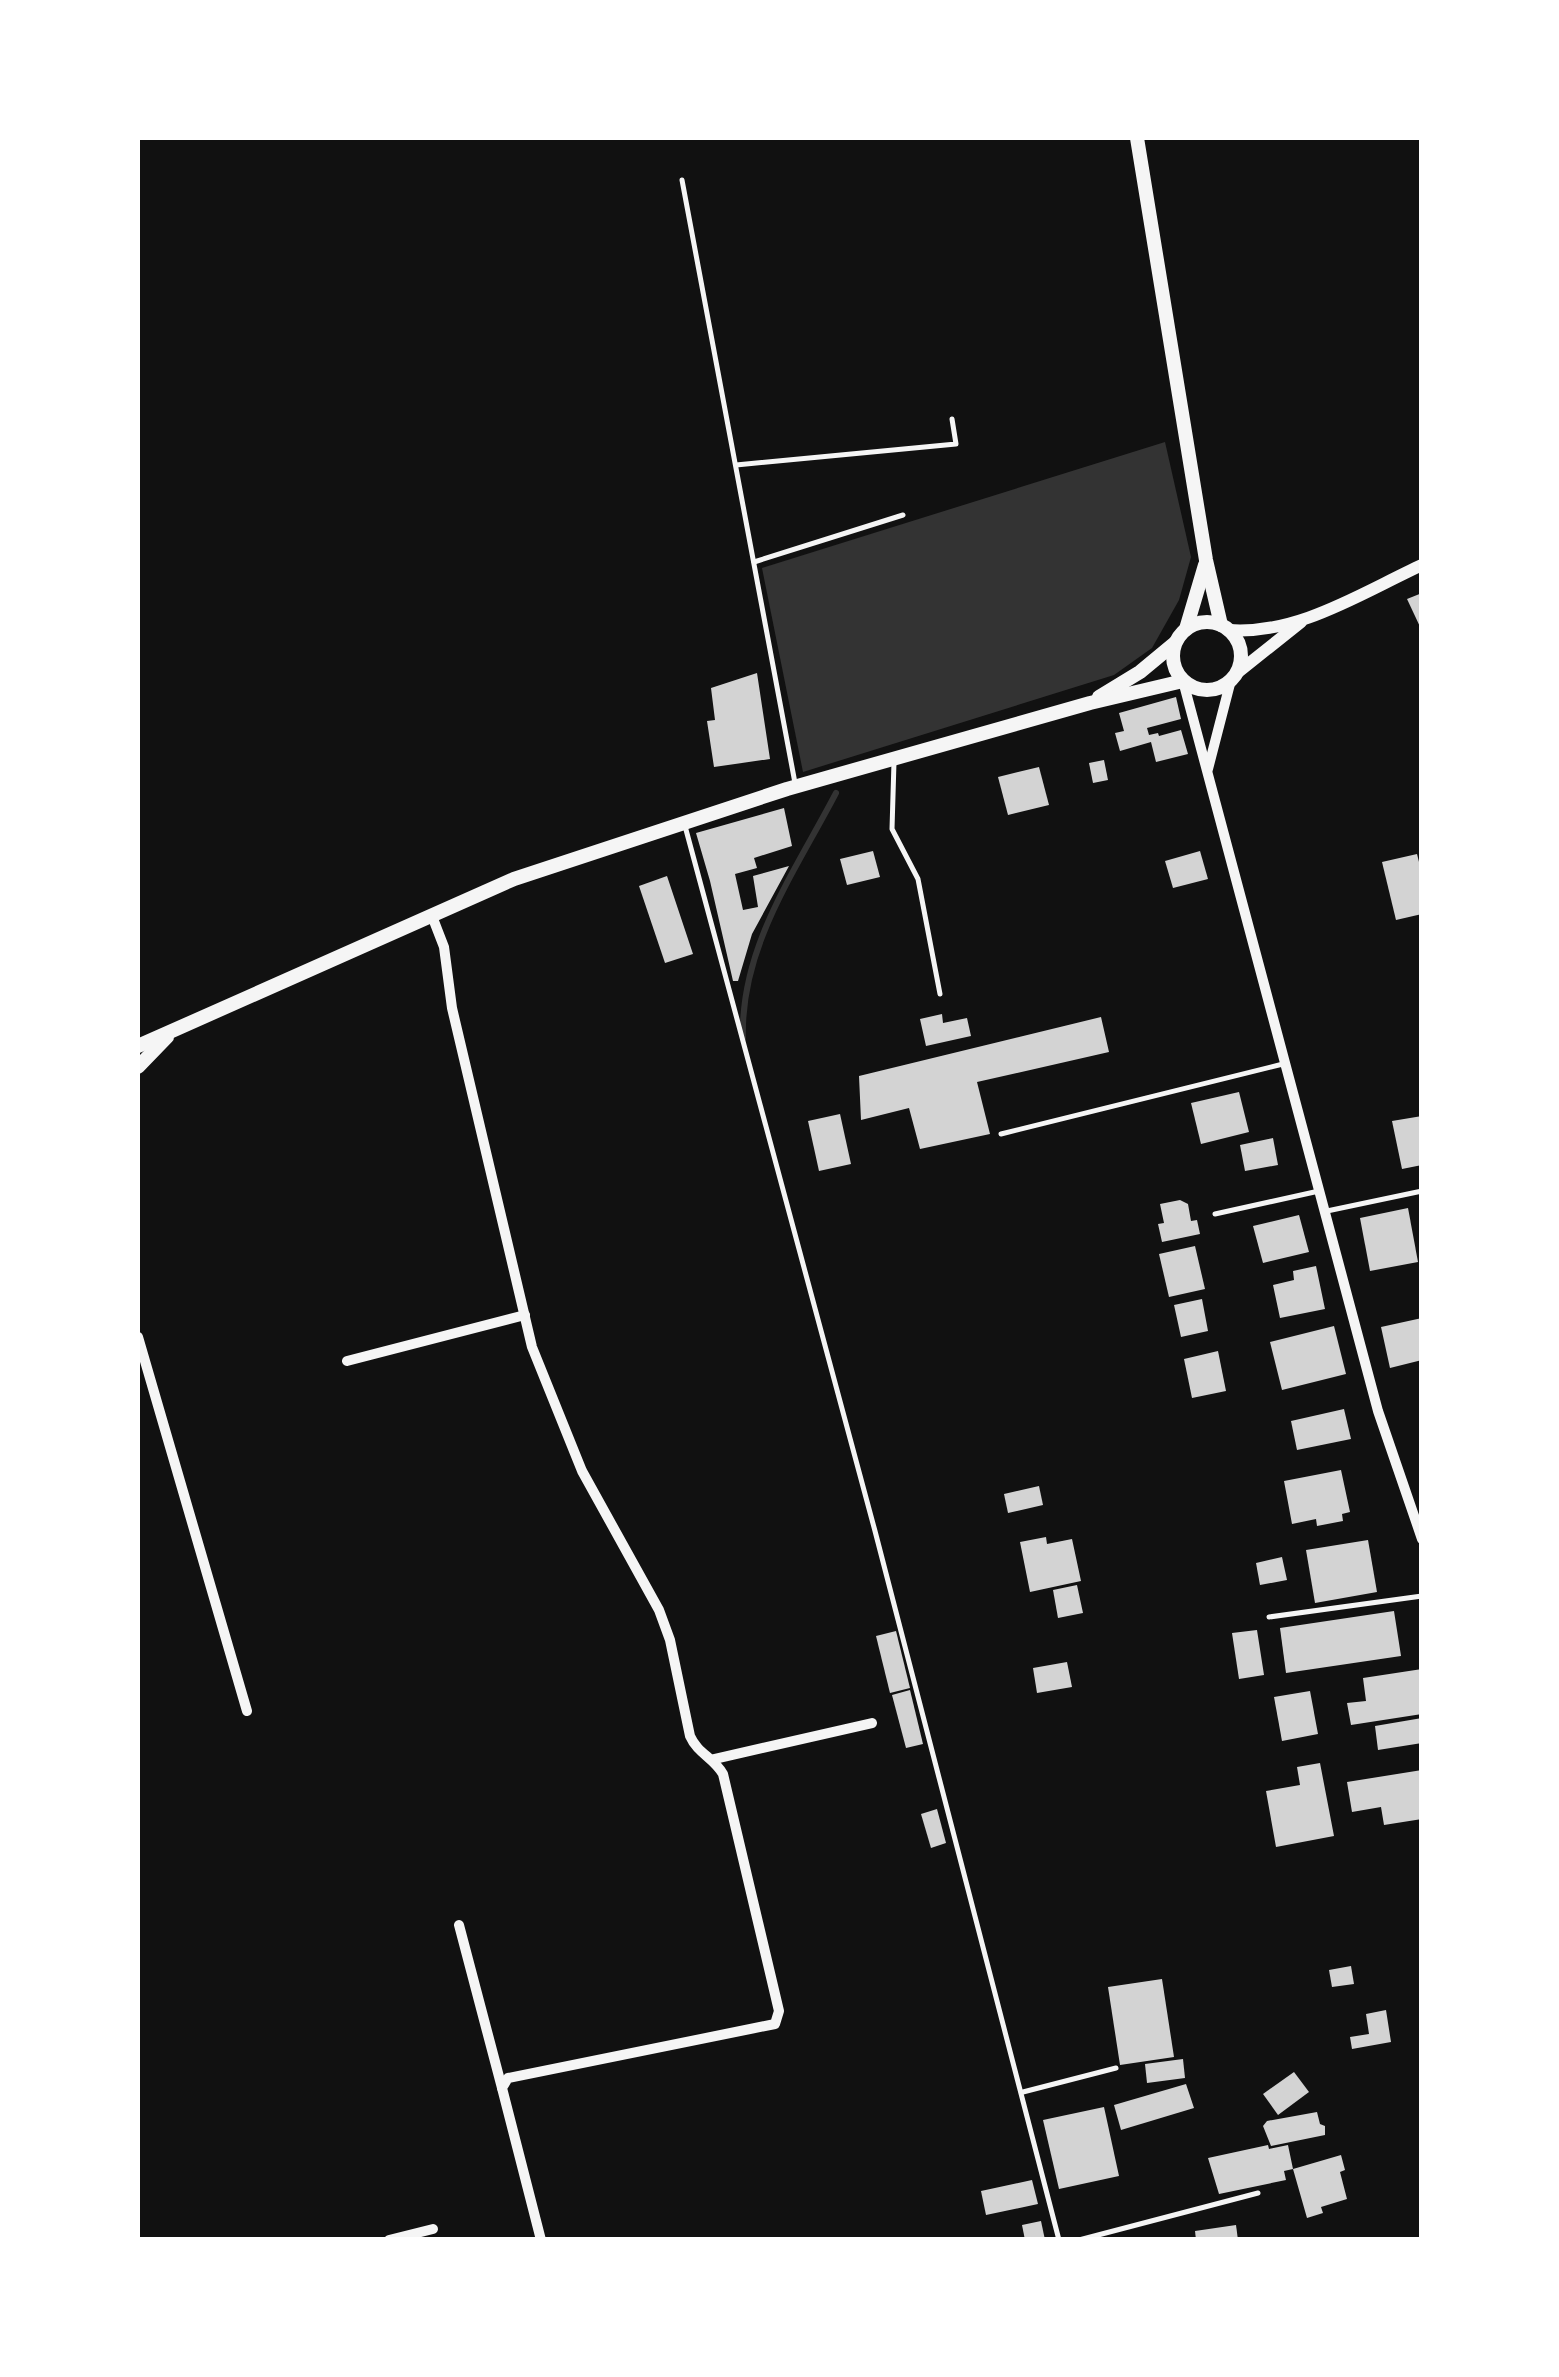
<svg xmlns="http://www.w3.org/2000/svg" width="1559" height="2377" font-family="'Golos Text',sans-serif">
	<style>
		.water { fill: #333 }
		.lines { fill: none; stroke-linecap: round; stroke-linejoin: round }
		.stream { stroke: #333; stroke-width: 6 }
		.building { fill: #d3d3d3 }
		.service { stroke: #f5f5f5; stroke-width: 5 }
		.minor { stroke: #f5f5f5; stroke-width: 10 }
		.tertiary { stroke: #f5f5f5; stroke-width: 12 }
		.secondary { stroke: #f5f5f5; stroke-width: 14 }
	</style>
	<rect width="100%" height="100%" fill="#111"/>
	<!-- water -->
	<polygon class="water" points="1165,442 1191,557 1179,600 1152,648 1114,675 803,772 762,568"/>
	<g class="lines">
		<!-- stream -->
		<path class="stream" d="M743 1038C740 947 796 870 836 793"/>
	</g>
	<!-- building -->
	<g class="building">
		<polygon points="1422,593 1422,631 1407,599"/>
		<polygon points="757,673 770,759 714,767 707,721 715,720 711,688"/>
		<polygon points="1176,697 1181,719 1147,728 1149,735 1158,733 1159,736 1181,730 1188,754 1156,762 1151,742 1120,751 1115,733 1124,731 1119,713"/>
		<polygon points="1104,760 1108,780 1093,783 1089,763"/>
		<polygon points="1039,767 1049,805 1008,815 998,777"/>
		<polygon points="784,808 792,846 754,858 757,868 735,874 743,910 758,907 753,876 789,866 752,934 738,981 733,981 710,881 696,833"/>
		<polygon points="873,851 880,877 847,885 840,859"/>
		<polygon points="1200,851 1208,879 1173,888 1165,861"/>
		<polygon points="1417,854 1422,874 1422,914 1396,920 1382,862"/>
		<polygon points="667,876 693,954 665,963 639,886"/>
		<polygon points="942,1014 943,1023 967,1018 971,1036 926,1046 920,1019"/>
		<polygon points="1101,1017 1109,1052 977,1082 990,1134 920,1149 909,1108 861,1120 859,1076"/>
		<polygon points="1239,1092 1249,1132 1201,1144 1191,1103"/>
		<polygon points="840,1114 851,1164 819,1171 808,1121"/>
		<polygon points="1422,1116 1422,1165 1402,1169 1392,1121"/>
		<polygon points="1273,1138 1278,1165 1245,1171 1240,1145"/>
		<polygon points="1180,1200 1188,1204 1191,1221 1197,1220 1200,1234 1162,1242 1158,1224 1164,1223 1160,1204"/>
		<polygon points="1408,1208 1418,1262 1370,1271 1360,1218"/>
		<polygon points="1299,1215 1309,1252 1263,1263 1253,1226"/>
		<polygon points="1195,1246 1205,1289 1169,1297 1159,1254"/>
		<polygon points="1316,1266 1325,1309 1280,1318 1273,1285 1294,1280 1293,1271"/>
		<polygon points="1202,1299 1208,1331 1181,1337 1174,1305"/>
		<polygon points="1422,1318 1422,1360 1390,1368 1381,1327"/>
		<polygon points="1334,1326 1346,1374 1282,1390 1270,1342"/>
		<polygon points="1218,1351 1226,1391 1192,1398 1184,1359"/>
		<polygon points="1344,1409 1351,1439 1297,1450 1291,1421"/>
		<polygon points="1341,1470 1350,1512 1342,1514 1343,1521 1317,1526 1316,1519 1292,1524 1284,1481"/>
		<polygon points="1039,1486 1043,1505 1008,1513 1004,1494"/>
		<polygon points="1046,1537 1047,1544 1072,1539 1081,1581 1030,1592 1020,1542"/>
		<polygon points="1368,1540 1377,1592 1315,1603 1306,1550"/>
		<polygon points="1282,1557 1287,1580 1260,1585 1256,1563"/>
		<polygon points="1077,1585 1083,1613 1058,1618 1053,1590"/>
		<polygon points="1394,1611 1401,1656 1286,1673 1280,1628"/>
		<polygon points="1257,1630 1264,1675 1239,1679 1232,1633"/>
		<polygon points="896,1631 910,1688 890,1693 876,1636"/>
		<polygon points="1067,1662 1072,1687 1037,1693 1033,1668"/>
		<polygon points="1422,1669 1422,1714 1351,1725 1347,1703 1366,1701 1363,1678"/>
		<polygon points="910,1690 923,1744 906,1748 892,1695"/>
		<polygon points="1310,1691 1318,1734 1282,1741 1274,1697"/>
		<polygon points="1422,1718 1422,1743 1378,1750 1375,1726"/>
		<polygon points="1320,1763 1334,1836 1276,1847 1266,1791 1300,1785 1297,1767"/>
		<polygon points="1422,1770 1422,1819 1384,1825 1381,1807 1352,1812 1347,1782"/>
		<polygon points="937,1809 946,1843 931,1848 921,1814"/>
		<polygon points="1351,1966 1354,1984 1332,1987 1329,1970"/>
		<polygon points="1162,1979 1174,2057 1120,2065 1108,1987"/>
		<polygon points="1386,2010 1391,2042 1352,2049 1350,2037 1369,2034 1366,2014"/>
		<polygon points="1183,2059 1185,2078 1147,2083 1145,2064"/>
		<polygon points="1294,2072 1309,2092 1278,2115 1263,2094"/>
		<polygon points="1186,2084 1194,2108 1121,2130 1114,2105"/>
		<polygon points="1104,2107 1119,2176 1059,2189 1043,2120"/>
		<polygon points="1317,2112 1320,2124 1325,2126 1325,2135 1271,2146 1263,2126 1267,2121"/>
		<polygon points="1268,2145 1269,2149 1288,2145 1293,2169 1341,2155 1345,2170 1340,2172 1347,2199 1321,2207 1323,2213 1307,2218 1293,2169 1284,2171 1286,2180 1219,2194 1208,2158"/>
		<polygon points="1032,2180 1038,2204 986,2215 981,2191"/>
		<polygon points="1041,2221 1045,2240 1025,2240 1022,2225"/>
		<polygon points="1236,2225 1238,2240 1196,2240 1195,2231"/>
	</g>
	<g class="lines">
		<!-- service -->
		<g class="service">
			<polyline points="682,180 795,783"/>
			<polyline points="736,465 956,444 952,419"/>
			<polyline points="754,562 903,515"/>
			<polyline points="894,762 892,829 918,879 940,994"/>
			<polyline points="685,826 875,1531 1059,2240"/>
			<polyline points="1001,1134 1283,1064"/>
			<polyline points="1327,1211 1422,1191"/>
			<polyline points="1215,1214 1319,1191"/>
			<polyline points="1269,1617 1422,1596"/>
			<polyline points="1023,2092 1116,2068"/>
			<polyline points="1079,2240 1258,2193"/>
		</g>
		<!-- minor -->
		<g class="minor">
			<polyline points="1183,681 1378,1411 1422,1539"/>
			<polyline points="1208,769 1231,680"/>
			<path d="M432 916 444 947 452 1008 532 1347 582 1471 659 1610 670 1640 690 1736C698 1754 713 1757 723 1774L779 2011 775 2024 508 2078 502 2088 541 2240"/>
			<polyline points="138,1337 247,1711"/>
			<polyline points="347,1361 525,1315"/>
			<polyline points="714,1759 872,1723"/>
			<polyline points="459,1925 502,2088"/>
			<polyline points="389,2240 433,2229"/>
		</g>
		<!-- tertiary -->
		<g class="tertiary">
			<path d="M1229 630C1298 635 1361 593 1422 565"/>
			<polyline points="1237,673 1301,622"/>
		</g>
		<!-- secondary -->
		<g class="secondary">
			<polyline points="1137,138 1206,560 1221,625"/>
			<circle cx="1207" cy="656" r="34"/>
			<polyline points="1186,629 1205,565"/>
			<polyline points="1099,697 1140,672 1175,643"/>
			<polyline points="138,1046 514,879 787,789 1090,703 1183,681"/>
			<polyline points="138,1067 167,1037"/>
		</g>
	</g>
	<!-- border -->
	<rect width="1559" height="2377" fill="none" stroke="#ffffff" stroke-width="280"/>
</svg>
